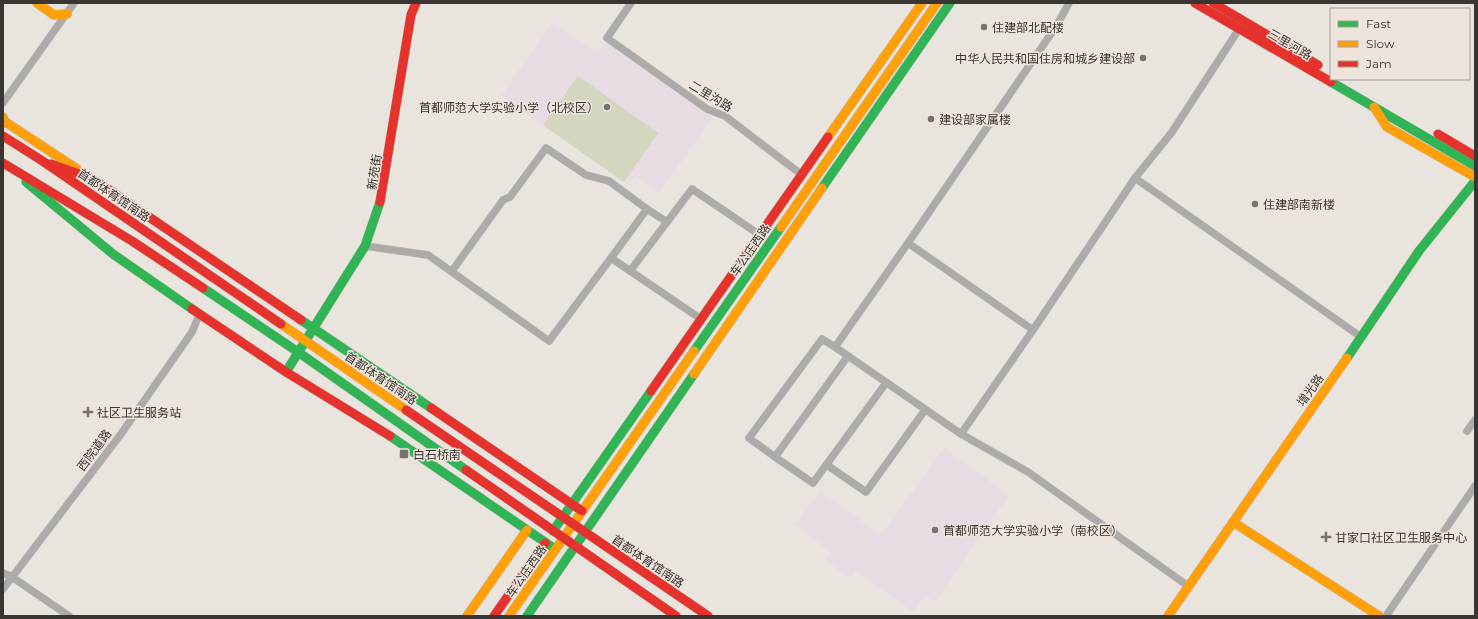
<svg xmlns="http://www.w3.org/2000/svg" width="1478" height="619" font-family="Montserrat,'Noto Sans SC',sans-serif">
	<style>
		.education { fill: #e7dce4 }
		.green { fill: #d4d6c0 }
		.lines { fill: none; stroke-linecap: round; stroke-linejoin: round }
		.street-casing { stroke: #c6c1bd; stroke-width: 8 }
		.fast-casing { stroke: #c6c1bd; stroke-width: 10 }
		.slow-casing { stroke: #c6c1bd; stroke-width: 10 }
		.jam-casing { stroke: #c6c1bd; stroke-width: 10 }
		.street { stroke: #acaba9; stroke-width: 7 }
		.fast { stroke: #30b455; stroke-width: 9 }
		.slow { stroke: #ff9f0a; stroke-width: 9 }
		.jam { stroke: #e5322d; stroke-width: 9 }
		.poi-dot { fill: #77726f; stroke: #eee4db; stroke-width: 1.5 }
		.labels { text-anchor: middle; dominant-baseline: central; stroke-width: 3; stroke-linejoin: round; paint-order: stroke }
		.poi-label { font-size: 12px; fill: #393532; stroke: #eee4db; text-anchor: start }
		.street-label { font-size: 12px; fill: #393532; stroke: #eee4db }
	</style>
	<rect width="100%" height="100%" fill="#eae4df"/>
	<!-- education -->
	<g class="education">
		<polygon points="552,22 597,53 605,42 713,117 659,193 635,176 628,185 501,96"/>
		<polygon points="944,448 1009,495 935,602 925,596 913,612 855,570 850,578 825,560 831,552 795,525 820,491 881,535"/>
	</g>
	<!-- green -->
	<polygon class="green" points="578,76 658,133 624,182 543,125"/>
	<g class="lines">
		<defs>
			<g id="street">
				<polyline points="631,3 607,38 707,109 725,116 802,175"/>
				<polyline points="3,103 74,3"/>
				<polyline points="1135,178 1361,337"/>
				<polyline points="647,209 667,222"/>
				<polyline points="908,243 835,347 961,434 1028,472 1188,586"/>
				<polyline points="365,246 428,255 549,341 611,258 701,319"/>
				<polyline points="452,271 503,200 510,197 546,148 586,175 609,181 647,209 611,258"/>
				<polyline points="630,271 692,189 760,235"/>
				<polyline points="1033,330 908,243 1057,25 1069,3"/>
				<polyline points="835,347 822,339 749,438 775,457 848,356"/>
				<polyline points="1467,431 1475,420"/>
				<polyline points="961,434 1033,330 1135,178 1172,132 1241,26"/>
				<polyline points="775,457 813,483 886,383"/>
				<polyline points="827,465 866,492 925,410"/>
				<polyline points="3,573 12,577 69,616"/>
				<polyline points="3,589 121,434 192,332 197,320"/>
				<polyline points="1386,616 1475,486"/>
			</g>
			<g id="fast">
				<polyline points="1331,82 1475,166"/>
				<polyline points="26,182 113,254 192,309"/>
				<polyline points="822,188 950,3"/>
				<polyline points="203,288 298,352 466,470"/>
				<polyline points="301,320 431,408"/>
				<polyline points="694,351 781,227"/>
				<polyline points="1347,358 1419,251 1475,181"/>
				<polyline points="286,372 365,246 380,202"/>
				<polyline points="390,436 552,547"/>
				<polyline points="553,531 651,391"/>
				<polyline points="527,616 694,374"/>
			</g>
			<g id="slow">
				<polyline points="37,3 54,15 67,14"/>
				<polyline points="1374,107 1387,127 1475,177"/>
				<polyline points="3,117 4,121 77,169"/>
				<polyline points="828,137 922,3"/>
				<polyline points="781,227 937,3"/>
				<polyline points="281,324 406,410"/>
				<polyline points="694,374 822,188"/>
				<polyline points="1233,522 1379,616"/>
				<polyline points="467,616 527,530"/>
				<polyline points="509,616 694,351"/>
				<polyline points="1168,616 1347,358"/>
			</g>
			<g id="jam">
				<polyline points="1195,3 1331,82"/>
				<polyline points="1213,3 1318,65"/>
				<polyline points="1438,134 1475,156"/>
				<polyline points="3,136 41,160 281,324"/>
				<polyline points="3,163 132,241 203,288"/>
				<polyline points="51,164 93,179 301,320"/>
				<polyline points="380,202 411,15 416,3"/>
				<polyline points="192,309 286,372 390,436"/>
				<polyline points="651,391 828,137"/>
				<polyline points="431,408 582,511"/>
				<polyline points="406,410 708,616"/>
				<polyline points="466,470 676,616"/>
				<polyline points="494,616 545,543"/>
			</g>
		</defs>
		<!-- street casing -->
		<use href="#street" class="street-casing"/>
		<!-- fast casing -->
		<use href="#fast" class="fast-casing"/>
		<!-- slow casing -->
		<use href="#slow" class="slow-casing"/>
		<!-- jam casing -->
		<use href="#jam" class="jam-casing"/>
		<!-- street -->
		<use href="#street" class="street"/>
		<!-- fast -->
		<use href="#fast" class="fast"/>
		<!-- slow -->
		<use href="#slow" class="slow"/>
		<!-- jam -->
		<use href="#jam" class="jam"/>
	</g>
	<!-- markers -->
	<g class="poi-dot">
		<circle cx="984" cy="27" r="4"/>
		<circle cx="1143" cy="58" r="4"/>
		<circle cx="607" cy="107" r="4"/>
		<circle cx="931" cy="119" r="4"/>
		<circle cx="1255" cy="204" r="4"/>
		<path d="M86 406h4v4h4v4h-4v4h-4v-4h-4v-4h4z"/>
		<rect x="399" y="449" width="10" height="10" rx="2"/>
		<circle cx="935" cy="530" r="4"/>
		<path d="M1324 531h4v4h4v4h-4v4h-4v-4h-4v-4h4z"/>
	</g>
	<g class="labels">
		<!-- poi labels -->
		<g class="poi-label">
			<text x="992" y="27">住建部北配楼</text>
			<text x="1135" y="58" text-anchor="end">中华人民共和国住房和城乡建设部</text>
			<text x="599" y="107" text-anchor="end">首都师范大学实验小学（北校区）</text>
			<text x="939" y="119">建设部家属楼</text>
			<text x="1263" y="204">住建部南新楼</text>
			<text x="97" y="412">社区卫生服务站</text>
			<text x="413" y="454">白石桥南</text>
			<text x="943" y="530">首都师范大学实验小学（南校区）</text>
			<text x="1335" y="537">甘家口社区卫生服务中心</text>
		</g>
		<!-- street labels -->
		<g class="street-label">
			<text transform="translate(1290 44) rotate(30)">三里河路</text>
			<text transform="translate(711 96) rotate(31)">二里沟路</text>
			<text transform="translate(374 172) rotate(-81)">新苑街</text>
			<text transform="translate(114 195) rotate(34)">首都体育馆南路</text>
			<text transform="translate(750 250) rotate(-55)">车公庄西路</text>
			<text transform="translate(381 378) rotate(34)">首都体育馆南路</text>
			<text transform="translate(1310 390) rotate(-55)">增光路</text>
			<text transform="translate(94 450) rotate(-53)">西院道路</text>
			<text transform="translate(648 561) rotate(34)">首都体育馆南路</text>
			<text transform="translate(526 571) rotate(-55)">车公庄西路</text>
		</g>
	</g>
	<!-- border -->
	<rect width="1478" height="619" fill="none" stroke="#393532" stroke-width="8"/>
	<!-- legend -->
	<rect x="1330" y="8" width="140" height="72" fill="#eee4db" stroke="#a69e97"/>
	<rect x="1338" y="21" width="20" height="6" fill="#30b455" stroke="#a69e97"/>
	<text x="1366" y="28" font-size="12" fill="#393532">Fast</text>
	<rect x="1338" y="41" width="20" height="6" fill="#ff9f0a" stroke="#a69e97"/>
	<text x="1366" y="48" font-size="12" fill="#393532">Slow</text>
	<rect x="1338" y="61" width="20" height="6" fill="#e5322d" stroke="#a69e97"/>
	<text x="1366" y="68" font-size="12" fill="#393532">Jam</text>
</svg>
